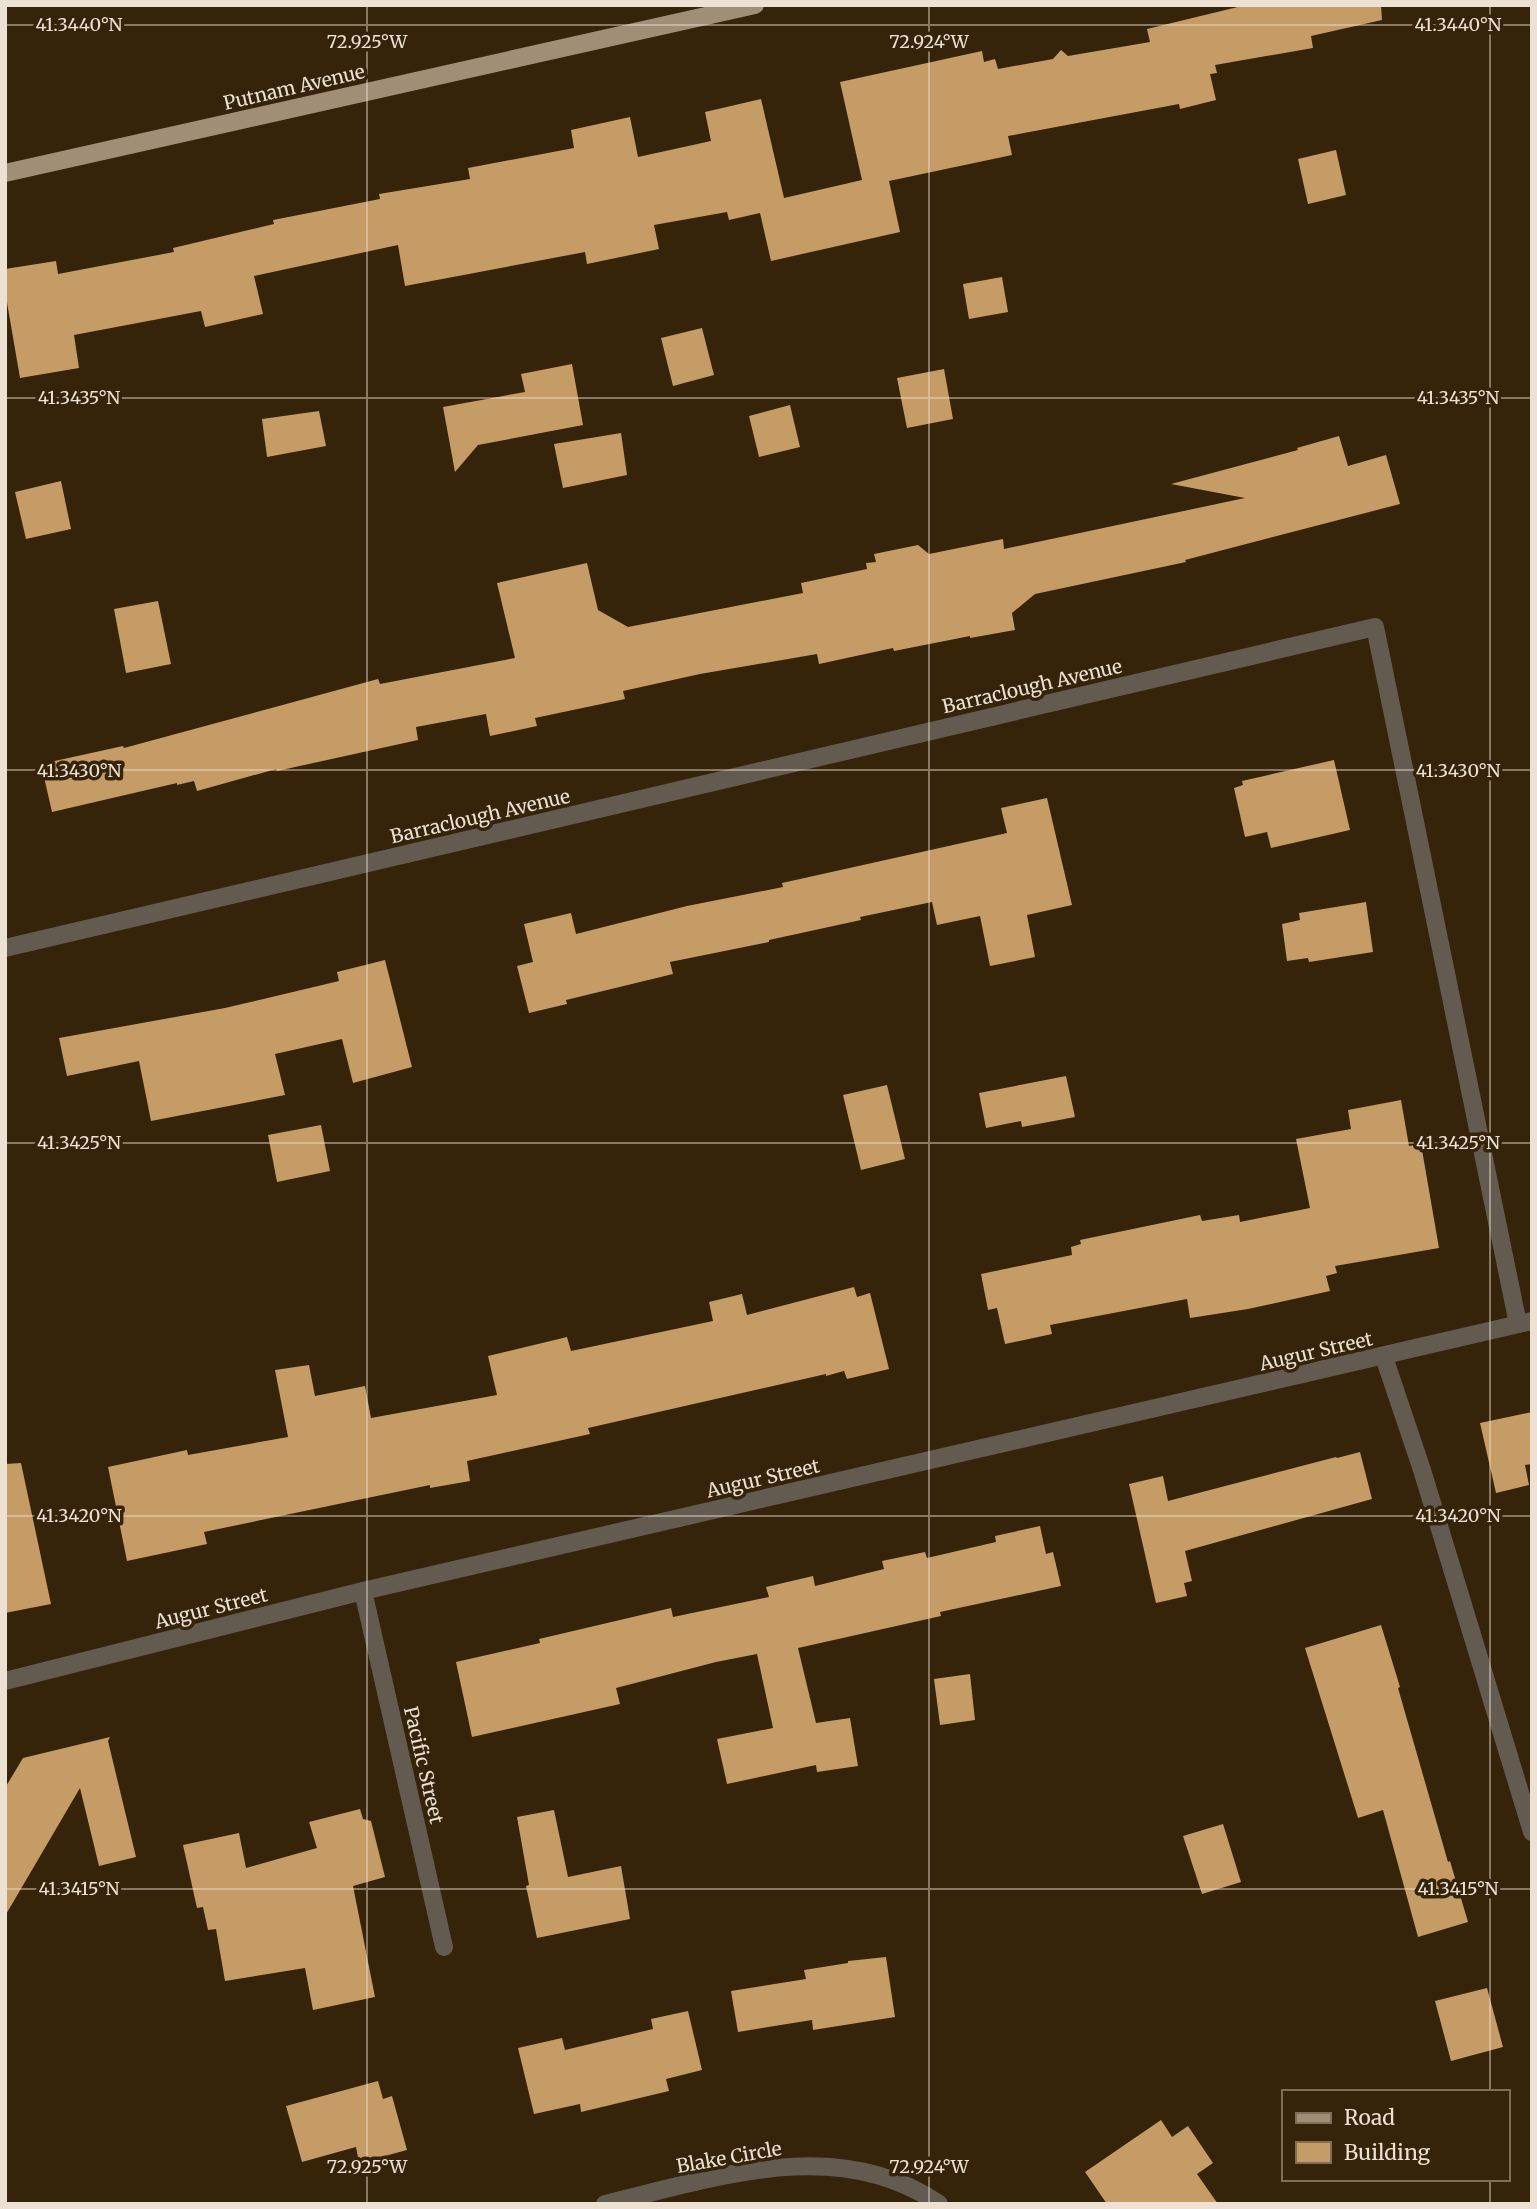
<svg xmlns="http://www.w3.org/2000/svg" width="1537" height="2209" font-family="Merriweather,serif">
	<style>
		.building { fill: #c69c66 }
		.lines { fill: none; stroke-linecap: round; stroke-linejoin: round }
		.minor { stroke: #645b50; stroke-width: 18 }
		.major { stroke: #a08e77; stroke-width: 18 }
		.ticks { fill: none; stroke: #ede1d3; stroke-width: 2; stroke-opacity: 0.45 }
		.labels { text-anchor: middle; dominant-baseline: central; stroke-width: 7; stroke-linejoin: round; paint-order: stroke }
		.street-label { font-size: 19px; fill: #ede1d3; stroke: #35230a }
		.ticks-label { font-size: 18px; text-anchor: middle; fill: #ede1d3; stroke: #35230a; stroke-width: 7; stroke-linejoin: round; paint-order: stroke }
	</style>
	<rect width="100%" height="100%" fill="#35230a"/>
	<!-- building -->
	<g class="building">
		<polygon points="1246,5 1381,5 1382,20 1311,36 1313,48 1215,65 1217,73 1210,74 1216,100 1180,109 1179,104 1008,136 1012,155 889,181 900,232 771,261 760,213 729,220 727,212 654,225 659,249 587,264 585,252 405,286 398,245 254,276 263,314 205,327 201,311 74,335 79,368 20,378 5,291 5,269 56,261 58,274 174,252 173,248 274,224 273,220 380,199 379,194 470,179 468,168 574,148 571,130 630,117 638,157 711,141 705,112 761,99 784,198 862,180 840,82 982,51 984,62 995,59 998,69 1053,59 1061,50 1068,56 1150,42 1147,29"/>
		<polygon points="1336,150 1346,195 1308,204 1298,159"/>
		<polygon points="1002,277 1008,312 969,319 963,284"/>
		<polygon points="702,328 714,375 673,386 661,338"/>
		<polygon points="572,364 583,425 478,445 455,472 443,407 525,392 521,374"/>
		<polygon points="944,369 953,419 907,428 897,378"/>
		<polygon points="790,405 800,447 759,457 749,416"/>
		<polygon points="319,411 326,446 267,457 262,419"/>
		<polygon points="621,433 627,475 563,488 554,444"/>
		<polygon points="1339,436 1348,466 1386,455 1400,504 1185,560 1186,562 1035,594 1012,613 1015,630 970,638 970,636 894,651 893,648 819,664 817,654 700,674 623,691 625,699 535,718 537,726 490,736 486,714 416,727 418,740 277,771 276,769 197,791 194,781 177,785 177,783 52,812 41,764 123,746 124,748 378,679 380,684 515,658 497,583 587,563 598,610 628,627 803,593 801,583 867,569 866,563 876,562 874,554 918,545 929,554 1003,539 1004,549 1245,498 1171,484 1298,450 1297,448"/>
		<polygon points="61,481 71,529 26,539 15,492"/>
		<polygon points="158,601 171,664 126,673 114,609"/>
		<polygon points="1334,760 1350,830 1271,848 1267,832 1245,837 1234,788 1243,785 1242,781"/>
		<polygon points="1047,798 1072,905 1027,915 1035,957 990,966 980,916 937,925 932,902 860,917 861,920 769,940 769,942 670,962 673,974 566,1000 567,1004 529,1013 517,966 533,962 524,924 571,913 576,934 687,906 783,887 782,883 1007,833 1001,808"/>
		<polygon points="1366,902 1373,952 1309,962 1308,958 1287,961 1282,924 1300,920 1299,913"/>
		<polygon points="385,960 412,1067 353,1083 342,1039 275,1054 285,1095 151,1121 139,1061 67,1076 59,1038 225,1008 339,981 337,972"/>
		<polygon points="1066,1076 1075,1117 1022,1127 1021,1121 986,1128 979,1093"/>
		<polygon points="887,1085 905,1159 861,1170 843,1095"/>
		<polygon points="1401,1100 1409,1146 1421,1144 1439,1248 1335,1266 1337,1273 1326,1276 1330,1291 1248,1309 1190,1318 1187,1299 1050,1325 1052,1334 1005,1344 997,1308 988,1310 981,1274 1072,1255 1071,1247 1081,1244 1080,1240 1200,1215 1202,1221 1239,1215 1240,1222 1310,1208 1296,1139 1351,1129 1348,1110"/>
		<polygon points="321,1125 330,1171 277,1182 268,1135"/>
		<polygon points="854,1287 857,1297 870,1293 889,1369 847,1379 844,1371 826,1376 826,1374 588,1428 590,1434 467,1461 470,1481 430,1488 430,1485 204,1532 207,1544 127,1561 108,1467 187,1450 188,1455 288,1437 275,1370 309,1365 315,1396 365,1386 371,1418 497,1395 488,1356 567,1337 571,1351 713,1321 709,1302 742,1294 747,1315"/>
		<polygon points="1532,1412 1532,1464 1525,1465 1529,1485 1496,1493 1480,1423"/>
		<polygon points="1360,1452 1372,1499 1185,1551 1192,1581 1184,1583 1187,1596 1156,1603 1129,1484 1163,1476 1168,1501 1336,1457 1337,1458"/>
		<polygon points="21,1463 51,1604 5,1613 5,1464"/>
		<polygon points="1040,1526 1046,1554 1053,1552 1061,1586 940,1612 941,1616 798,1648 816,1723 850,1718 858,1766 817,1772 816,1765 727,1784 717,1739 773,1728 757,1654 716,1662 616,1688 620,1704 472,1737 456,1662 540,1643 539,1639 671,1608 673,1617 769,1597 766,1587 813,1576 815,1586 884,1569 882,1561 925,1552 927,1558 996,1542 995,1536"/>
		<polygon points="1381,1625 1400,1687 1398,1688 1448,1862 1450,1861 1468,1922 1418,1937 1383,1810 1358,1818 1305,1648"/>
		<polygon points="970,1674 975,1720 940,1725 934,1679"/>
		<polygon points="110,1737 108,1741 136,1857 99,1866 80,1788 5,1916 5,1788 23,1758"/>
		<polygon points="360,1809 363,1819 371,1821 385,1877 353,1886 375,1997 313,2010 305,1968 225,1981 216,1929 208,1930 203,1907 197,1908 183,1845 239,1833 246,1868 317,1848 309,1822"/>
		<polygon points="554,1810 568,1877 621,1866 630,1919 537,1938 526,1886 529,1885 517,1817"/>
		<polygon points="1223,1824 1241,1882 1202,1894 1183,1836"/>
		<polygon points="886,1957 895,2017 813,2030 812,2020 738,2032 731,1991 806,1979 804,1970 848,1963 848,1961"/>
		<polygon points="1487,1988 1503,2047 1451,2061 1435,2001"/>
		<polygon points="688,2011 702,2070 666,2079 669,2091 581,2112 580,2104 534,2114 518,2048 562,2038 565,2050 653,2029 651,2019"/>
		<polygon points="378,2081 383,2099 392,2096 407,2150 359,2163 356,2147 302,2162 286,2106"/>
		<polygon points="1161,2120 1172,2137 1188,2126 1213,2163 1197,2174 1218,2204 1107,2204 1085,2172"/>
	</g>
	<g class="lines">
		<!-- minor -->
		<g class="minor">
			<polyline points="5,948 1375,627 1518,1324"/>
			<polyline points="1384,1357 1422,1470 1532,1832"/>
			<polyline points="363,1591 444,1947"/>
			<polyline points="5,1681 363,1591 1532,1321"/>
			<path d="M605 2204C713 2178 838 2134 939 2204"/>
		</g>
		<!-- major -->
		<polyline class="major" points="5,173 755,5"/>
	</g>
	<!-- ticks -->
	<path class="ticks" d="M367 5V2204M929 5V2204M1490 5V2092M5 25H1532M5 398H1532M5 770H1532M5 1143H1532M5 1516H1532M5 1889H1532M1490 2179V2204"/>
	<g class="labels">
		<!-- street labels -->
		<g class="street-label">
			<text transform="translate(294 87) rotate(-13)">Putnam Avenue</text>
			<text transform="translate(1032 686) rotate(-13)">Barraclough Avenue</text>
			<text transform="translate(480 816) rotate(-13)">Barraclough Avenue</text>
			<text transform="translate(1316 1351) rotate(-13)">Augur Street</text>
			<text transform="translate(763 1478) rotate(-13)">Augur Street</text>
			<text transform="translate(211 1608) rotate(-14)">Augur Street</text>
			<text transform="translate(424 1765) rotate(77)">Pacific Street</text>
			<text transform="translate(729 2157) rotate(-10)">Blake Circle</text>
		</g>
	</g>
	<g class="ticks-label">
		<text x="79" y="31">41.3440°N</text>
		<text x="1458" y="31">41.3440°N</text>
		<text x="367" y="48">72.925°W</text>
		<text x="929" y="48">72.924°W</text>
		<text x="79" y="404">41.3435°N</text>
		<text x="1458" y="404">41.3435°N</text>
		<text x="79" y="777">41.3430°N</text>
		<text x="1458" y="777">41.3430°N</text>
		<text x="79" y="1149">41.3425°N</text>
		<text x="1458" y="1149">41.3425°N</text>
		<text x="79" y="1522">41.3420°N</text>
		<text x="1458" y="1522">41.3420°N</text>
		<text x="79" y="1895">41.3415°N</text>
		<text x="1458" y="1895">41.3415°N</text>
		<text x="367" y="2173">72.925°W</text>
		<text x="929" y="2173">72.924°W</text>
	</g>
	<!-- border -->
	<rect width="1537" height="2209" fill="none" stroke="#ede1d3" stroke-width="14"/>
	<!-- legend -->
	<rect x="1282" y="2090" width="228" height="91" fill="#35230a" stroke="#7f6f5a" stroke-width="2"/>
	<rect x="1296" y="2113" width="35" height="10" fill="#a08e77" stroke="#7f6f5a" stroke-width="2"/>
	<text x="1344" y="2125" font-size="21" fill="#ede1d3">Road</text>
	<rect x="1296" y="2142" width="35" height="21" fill="#c69c66" stroke="#7f6f5a" stroke-width="2"/>
	<text x="1344" y="2160" font-size="21" fill="#ede1d3">Building</text>
</svg>
